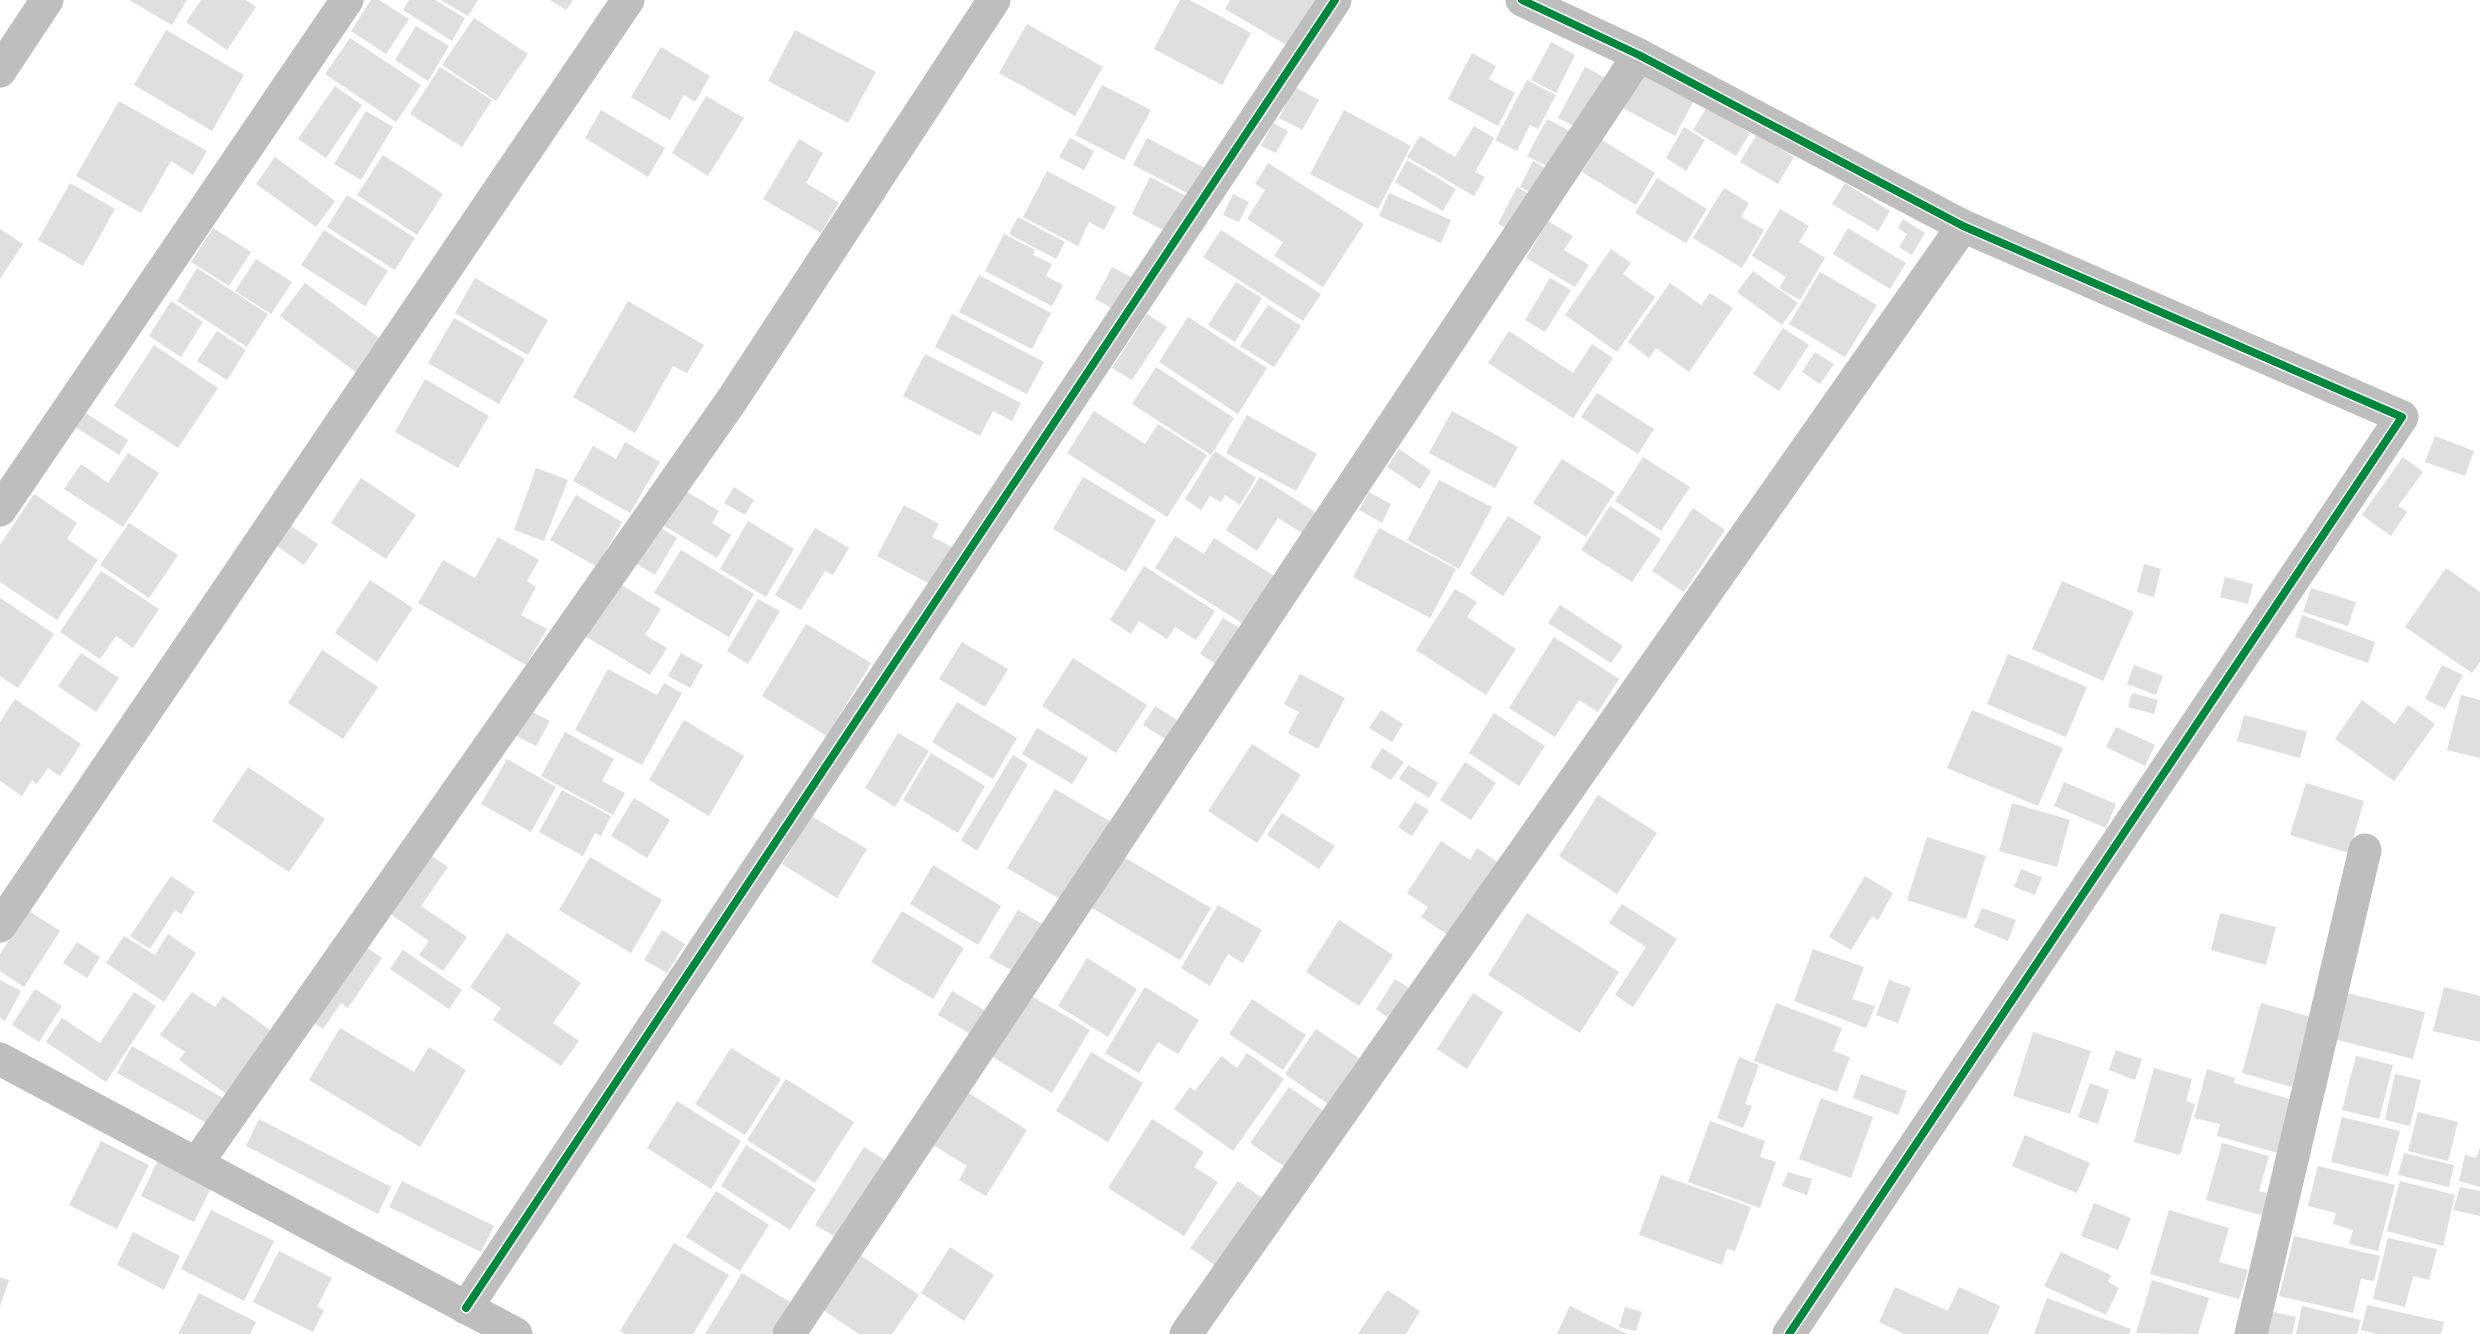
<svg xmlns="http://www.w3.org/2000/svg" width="2480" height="1334" font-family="'Golos Text',sans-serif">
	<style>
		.building { fill: #dfdfdf }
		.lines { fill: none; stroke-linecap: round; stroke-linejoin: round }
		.minor { stroke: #bebebe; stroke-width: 33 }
		.cycleway-casing { stroke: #fff; stroke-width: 11 }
		.cycleway { stroke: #00873e; stroke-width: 8 }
	</style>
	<rect width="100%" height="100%" fill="#fff"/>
	<!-- building -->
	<g class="building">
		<polygon points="129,0 187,0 172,25"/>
		<polygon points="201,0 246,0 256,7 227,50 186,22"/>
		<polygon points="371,0 379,0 409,19 386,54 351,31"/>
		<polygon points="409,0 435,0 465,18 452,41 403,10"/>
		<polygon points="441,0 478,0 468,16"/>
		<polygon points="550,0 573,0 566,10"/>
		<polygon points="1180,0 1190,0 1251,33 1222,85 1154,49"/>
		<polygon points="1230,0 1317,0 1290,47 1225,9"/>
		<polygon points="474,18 528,54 496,101 442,65"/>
		<polygon points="1027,24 1103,67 1075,116 999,73"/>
		<polygon points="416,26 449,46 428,81 395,60"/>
		<polygon points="166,30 244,75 212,131 134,85"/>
		<polygon points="795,30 876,72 848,123 768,81"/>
		<polygon points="350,38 421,85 396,122 325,74"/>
		<polygon points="1551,42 1575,55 1556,93 1531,80"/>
		<polygon points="661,47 710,76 695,102 684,95 670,120 631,97"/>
		<polygon points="1472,53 1496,66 1489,79 1515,93 1498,126 1448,99"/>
		<polygon points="440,67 492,100 462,147 410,114"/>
		<polygon points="1585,67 1608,79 1582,130 1558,118"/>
		<polygon points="1640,71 1694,100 1675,136 1621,107"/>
		<polygon points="1527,80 1556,95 1538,129 1530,125 1517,151 1495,140"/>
		<polygon points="1102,85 1151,110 1124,160 1075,135"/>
		<polygon points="335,86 362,105 326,158 298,139"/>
		<polygon points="1295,87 1319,100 1302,130 1279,118"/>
		<polygon points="706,96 744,118 708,176 672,153"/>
		<polygon points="119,101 207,151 193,175 171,161 141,213 76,176"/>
		<polygon points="1707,107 1750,133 1736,156 1693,130"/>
		<polygon points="601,110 665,148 648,177 585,138"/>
		<polygon points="1344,110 1411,146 1378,209 1310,174"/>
		<polygon points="366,111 393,127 361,180 334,164"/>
		<polygon points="1547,119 1574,133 1555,170 1527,156"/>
		<polygon points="1273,123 1288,131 1276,153 1261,146"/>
		<polygon points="1474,126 1494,138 1475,172 1485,177 1474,196 1407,157 1420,136 1455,157"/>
		<polygon points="1684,127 1705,140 1686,171 1666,158"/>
		<polygon points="1757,134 1794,157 1778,184 1740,162"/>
		<polygon points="1070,138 1094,151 1084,170 1059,157"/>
		<polygon points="1147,138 1205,168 1191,195 1133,165"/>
		<polygon points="799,139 823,153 806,183 839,203 821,233 763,199"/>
		<polygon points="1602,140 1655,173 1636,205 1582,172"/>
		<polygon points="383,155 443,194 417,235 357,195"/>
		<polygon points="275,157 335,201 316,227 256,184"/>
		<polygon points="1407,160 1456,189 1443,211 1395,182"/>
		<polygon points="1533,161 1551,171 1538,196 1520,187"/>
		<polygon points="1268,163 1364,224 1323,287 1274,256 1283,242 1247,219 1265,190 1255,184"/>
		<polygon points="1047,171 1116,207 1104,230 1089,222 1078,246 1023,217"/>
		<polygon points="1150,177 1188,197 1169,233 1132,214"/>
		<polygon points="1657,178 1707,209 1686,243 1635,213"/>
		<polygon points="70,183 115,209 83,266 38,240"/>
		<polygon points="1845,183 1890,211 1878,231 1832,204"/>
		<polygon points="1517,187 1534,197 1515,233 1498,224"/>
		<polygon points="1724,188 1749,203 1741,217 1764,230 1742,268 1693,238"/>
		<polygon points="1389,193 1451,220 1441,243 1379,216"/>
		<polygon points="1233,194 1249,202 1239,222 1223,215"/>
		<polygon points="347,195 415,238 395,270 327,227"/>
		<polygon points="1780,209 1809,226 1799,242 1825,258 1800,300 1779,288 1786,277 1752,256"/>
		<polygon points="1018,217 1065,242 1056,259 1009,234"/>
		<polygon points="1903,219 1925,233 1912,255 1899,247 1907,234 1898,228"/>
		<polygon points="1548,221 1573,236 1564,250 1589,265 1575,287 1526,258"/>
		<polygon points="213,228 251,252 229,286 191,262"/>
		<polygon points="1848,228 1906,263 1890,289 1833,254"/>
		<polygon points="0,229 23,244 0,279"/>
		<polygon points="324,230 388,271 365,306 301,265"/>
		<polygon points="1221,230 1321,294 1303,321 1203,257"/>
		<polygon points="1004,234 1035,250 1033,255 1052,264 1046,276 1063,285 1052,306 985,271"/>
		<polygon points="1611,249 1631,263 1623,274 1655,297 1617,352 1565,315"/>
		<polygon points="256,259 292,282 271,314 235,291"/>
		<polygon points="1112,267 1133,278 1116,310 1095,299"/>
		<polygon points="197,268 268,314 247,347 177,301"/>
		<polygon points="1753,271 1798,303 1782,325 1737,292"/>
		<polygon points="1820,272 1877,305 1845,357 1789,324"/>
		<polygon points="979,275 1051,313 1032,349 959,312"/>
		<polygon points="475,278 548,320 528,355 455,313"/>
		<polygon points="1550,278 1571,290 1545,332 1525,320"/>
		<polygon points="1236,282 1262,298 1235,342 1208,325"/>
		<polygon points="305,283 382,340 357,373 280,316"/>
		<polygon points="1670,283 1701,305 1710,293 1733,308 1689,372 1656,348 1649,358 1628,342"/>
		<polygon points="171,301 203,322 181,357 149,336"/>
		<polygon points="628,301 704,345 687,373 673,366 635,433 573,397"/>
		<polygon points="1268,305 1301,326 1274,367 1240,346"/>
		<polygon points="952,314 1044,362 1027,394 935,347"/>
		<polygon points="1147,314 1167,327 1132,380 1112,368"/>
		<polygon points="1188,317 1267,368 1238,414 1159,362"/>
		<polygon points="454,318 525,359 499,404 428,363"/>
		<polygon points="1783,328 1809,345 1779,391 1753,374"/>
		<polygon points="217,331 246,350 227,380 197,361"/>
		<polygon points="1509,331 1573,373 1592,344 1613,358 1573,418 1488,363"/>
		<polygon points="154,345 218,388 178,448 114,406"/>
		<polygon points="1815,352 1834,364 1820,384 1802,372"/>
		<polygon points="925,354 1021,403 1012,421 993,411 980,436 903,396"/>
		<polygon points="1156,367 1234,418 1211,455 1132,404"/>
		<polygon points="425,379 489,416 458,468 395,432"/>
		<polygon points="1597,393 1654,429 1638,454 1581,417"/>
		<polygon points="1094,411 1145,444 1158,424 1207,455 1167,517 1067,453"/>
		<polygon points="1452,411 1518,447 1495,488 1429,453"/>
		<polygon points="84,412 128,440 119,455 74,426"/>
		<polygon points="1247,415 1317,454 1296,491 1226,453"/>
		<polygon points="2435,436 2474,451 2465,476 2425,462"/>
		<polygon points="625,442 660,462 630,513 573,481 593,446 616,459"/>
		<polygon points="1399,449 1431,471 1420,489 1387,467"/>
		<polygon points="1215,451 1256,478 1240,505 1225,495 1221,502 1210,496 1201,510 1185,499"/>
		<polygon points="128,453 159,473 123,527 64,489 81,464 108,483"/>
		<polygon points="1643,457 1690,487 1661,531 1615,501"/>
		<polygon points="2403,457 2423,472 2398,506 2407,512 2391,536 2362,515"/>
		<polygon points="1562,459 1615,492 1586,537 1533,503"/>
		<polygon points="536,468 568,480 544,541 514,530"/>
		<polygon points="1083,477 1156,520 1126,572 1053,529"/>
		<polygon points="1260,477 1320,515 1307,536 1278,518 1257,551 1226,530"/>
		<polygon points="361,478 416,515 386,559 331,523"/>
		<polygon points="1439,480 1492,507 1459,569 1407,540"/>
		<polygon points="679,487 719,511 712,523 731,535 717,558 658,522"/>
		<polygon points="734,487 754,500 745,515 724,503"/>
		<polygon points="1369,492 1391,504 1382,523 1359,510"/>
		<polygon points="34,494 77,523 67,539 98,560 57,620 0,582 0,545"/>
		<polygon points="576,495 622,522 597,567 550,540"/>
		<polygon points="904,505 939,524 932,537 956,549 936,587 877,556"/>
		<polygon points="1610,506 1661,539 1632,582 1581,550"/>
		<polygon points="1693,508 1725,530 1684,592 1652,571"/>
		<polygon points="1508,516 1542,537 1503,596 1470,574"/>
		<polygon points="748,521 794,549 766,597 720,569"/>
		<polygon points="129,523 178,555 149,598 100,565"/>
		<polygon points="288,524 318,544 304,565 274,544"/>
		<polygon points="654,524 677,538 655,575 632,561"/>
		<polygon points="815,528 849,548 833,575 825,571 801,610 775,595"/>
		<polygon points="1379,528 1456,569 1430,618 1353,577"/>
		<polygon points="1175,536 1204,554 1214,538 1276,577 1245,625 1155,568"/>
		<polygon points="498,537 539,560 527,581 536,587 521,615 547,629 526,665 418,603 443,560 475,578"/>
		<polygon points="681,550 754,594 729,637 654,593"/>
		<polygon points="2144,564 2161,569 2154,597 2137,592"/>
		<polygon points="1144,566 1215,611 1196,640 1175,627 1167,639 1139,621 1131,634 1110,620"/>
		<polygon points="2446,568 2480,592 2480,662 2472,673 2405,627"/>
		<polygon points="101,571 159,609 133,648 116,636 100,659 60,632"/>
		<polygon points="2225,577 2253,584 2248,604 2220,597"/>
		<polygon points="370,580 413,608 377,662 335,633"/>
		<polygon points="615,581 661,609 645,635 667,648 650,675 583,635"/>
		<polygon points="2062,581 2134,612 2103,681 2032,649"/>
		<polygon points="2311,588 2356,602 2348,626 2303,612"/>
		<polygon points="1455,589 1477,602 1467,617 1516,649 1486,695 1416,650"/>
		<polygon points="0,598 54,634 18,688 0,676"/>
		<polygon points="758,599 780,611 748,664 727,651"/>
		<polygon points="1560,605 1623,646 1611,663 1548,623"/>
		<polygon points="2302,615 2375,642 2368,663 2295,637"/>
		<polygon points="1223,618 1244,631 1221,667 1200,654"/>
		<polygon points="806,624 871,663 827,736 762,696"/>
		<polygon points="1554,637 1619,679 1598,712 1579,700 1555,737 1509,708"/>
		<polygon points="962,642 1008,669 985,707 939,679"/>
		<polygon points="322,650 378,687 343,739 288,703"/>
		<polygon points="81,653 119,678 96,712 58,686"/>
		<polygon points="681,653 703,665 690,688 668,676"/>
		<polygon points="2008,654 2087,687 2066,737 1987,704"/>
		<polygon points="1073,658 1147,705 1116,753 1042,706"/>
		<polygon points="2134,665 2163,676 2156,695 2127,684"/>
		<polygon points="2442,665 2463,675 2445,709 2425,699"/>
		<polygon points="608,669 657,695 664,683 682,693 642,765 575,730"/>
		<polygon points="1300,674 1345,698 1318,749 1288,733 1299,712 1284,704"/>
		<polygon points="2132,693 2158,700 2154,714 2128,707"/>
		<polygon points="2461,695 2480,700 2480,758 2447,750"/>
		<polygon points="15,699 81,744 60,776 48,768 37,784 32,780 22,796 0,781 0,722"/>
		<polygon points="2362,700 2395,724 2408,705 2435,724 2394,781 2335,739"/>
		<polygon points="957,702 1017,738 993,779 932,742"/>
		<polygon points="1155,706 1180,722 1168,741 1143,725"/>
		<polygon points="527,709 550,721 536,746 513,734"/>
		<polygon points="1381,710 1403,724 1392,742 1369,728"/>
		<polygon points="1972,710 2063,748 2038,806 1947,768"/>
		<polygon points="1494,713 1545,746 1519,786 1469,753"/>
		<polygon points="2244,715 2307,732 2300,758 2237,741"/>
		<polygon points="684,720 744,756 709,816 649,780"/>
		<polygon points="2116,727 2155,745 2145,766 2106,747"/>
		<polygon points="1037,728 1088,758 1072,784 1022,754"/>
		<polygon points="565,732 614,759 602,781 625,793 613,815 541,776"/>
		<polygon points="898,733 929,751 895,807 865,788"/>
		<polygon points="1252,744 1301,775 1257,843 1208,811"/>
		<polygon points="1382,748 1404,762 1391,780 1370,767"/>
		<polygon points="931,753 985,786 958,833 903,800"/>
		<polygon points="1013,755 1028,764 977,851 961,840"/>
		<polygon points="507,759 556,787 531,832 481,804"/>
		<polygon points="1465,762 1496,783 1471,820 1440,800"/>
		<polygon points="1408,765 1438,783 1429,798 1399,779"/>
		<polygon points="248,767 325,819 289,872 212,821"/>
		<polygon points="2064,782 2116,804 2106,828 2054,806"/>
		<polygon points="2306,783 2364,801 2349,853 2290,835"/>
		<polygon points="1055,789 1111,822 1063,901 1007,868"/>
		<polygon points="562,790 611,816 601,836 595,833 583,856 539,832"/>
		<polygon points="1598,795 1657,833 1617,894 1559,856"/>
		<polygon points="634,798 670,820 647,858 611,836"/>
		<polygon points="1415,802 1429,810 1412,836 1398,827"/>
		<polygon points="2012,803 2070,820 2057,867 1999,851"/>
		<polygon points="1282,813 1335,846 1319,869 1267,835"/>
		<polygon points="811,816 867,849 837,898 782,864"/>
		<polygon points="1927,837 1986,856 1966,919 1907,900"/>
		<polygon points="1441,841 1470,860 1477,848 1499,863 1451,937 1421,917 1428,907 1407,893"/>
		<polygon points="426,852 448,867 421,906 467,937 443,971 419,955 429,941 385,910"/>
		<polygon points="1122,856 1211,908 1180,960 1092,908"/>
		<polygon points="590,857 662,900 631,953 559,910"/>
		<polygon points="933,865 1001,906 978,945 910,904"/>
		<polygon points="2021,869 2042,877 2035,895 2014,887"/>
		<polygon points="171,876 195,892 181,914 175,910 150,949 130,936"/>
		<polygon points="1865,876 1893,893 1878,920 1872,916 1851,950 1829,937"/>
		<polygon points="1622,904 1677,939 1633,1007 1615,995 1646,947 1609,923"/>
		<polygon points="1218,905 1262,930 1243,963 1228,954 1210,986 1181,968"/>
		<polygon points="1982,908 2016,920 2008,941 1974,927"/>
		<polygon points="1018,910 1044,925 1015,972 989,958"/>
		<polygon points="29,911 60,931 24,987 0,971 0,954"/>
		<polygon points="902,911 964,948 933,999 871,962"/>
		<polygon points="1527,913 1619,972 1580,1033 1488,975"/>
		<polygon points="2220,913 2276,927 2266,965 2211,950"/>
		<polygon points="1339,920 1393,955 1359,1006 1306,972"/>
		<polygon points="662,930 685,944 667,973 644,960"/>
		<polygon points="507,933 581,983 553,1023 579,1041 561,1066 493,1020 501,1008 470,987"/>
		<polygon points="168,934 196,953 164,1002 106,963 124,936 155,955"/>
		<polygon points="77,942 100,957 87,978 63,963"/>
		<polygon points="360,943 382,958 348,1008 341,1003 323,1029 308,1019"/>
		<polygon points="1813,949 1864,967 1852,999 1875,1006 1866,1028 1794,1001"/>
		<polygon points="403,950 462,990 449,1009 390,969"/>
		<polygon points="1087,958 1137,989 1108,1037 1058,1006"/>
		<polygon points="1395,979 1409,988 1390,1019 1376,1009"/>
		<polygon points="0,980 21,991 5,1021 0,1018"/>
		<polygon points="1889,980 1911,988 1898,1023 1876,1015"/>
		<polygon points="1145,987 1199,1020 1178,1054 1158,1042 1139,1073 1105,1053"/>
		<polygon points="2444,987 2480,996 2480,1042 2433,1031"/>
		<polygon points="35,989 62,1006 39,1042 12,1025"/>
		<polygon points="952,991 986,1011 972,1035 938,1015"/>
		<polygon points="134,992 156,1006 106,1082 46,1042 62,1018 100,1043"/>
		<polygon points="192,992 215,1007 223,996 273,1032 228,1095 179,1060 185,1052 160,1035"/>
		<polygon points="1473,993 1503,1012 1467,1069 1437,1049"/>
		<polygon points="2346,993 2425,1012 2413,1059 2334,1039"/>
		<polygon points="1028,994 1090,1030 1052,1093 991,1056"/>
		<polygon points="1252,999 1306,1035 1283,1070 1229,1034"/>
		<polygon points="1776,1003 1842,1028 1833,1051 1850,1057 1837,1092 1754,1061"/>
		<polygon points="2261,1003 2311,1017 2292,1087 2242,1073"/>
		<polygon points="340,1028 414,1072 429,1047 466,1070 420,1147 309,1080"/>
		<polygon points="1316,1029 1359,1058 1328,1104 1285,1074"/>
		<polygon points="2033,1032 2091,1051 2070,1114 2013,1096"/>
		<polygon points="132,1046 223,1098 208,1124 117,1073"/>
		<polygon points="731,1048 781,1079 745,1135 695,1104"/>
		<polygon points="2116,1050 2142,1059 2135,1080 2109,1070"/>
		<polygon points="1091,1052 1143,1083 1108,1142 1056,1111"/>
		<polygon points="1247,1053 1284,1079 1233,1151 1174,1109 1190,1087 1195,1091 1221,1056 1237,1068"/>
		<polygon points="2356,1056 2393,1065 2379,1119 2342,1110"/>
		<polygon points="1739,1057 1759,1065 1745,1104 1752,1106 1743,1128 1717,1118"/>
		<polygon points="2154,1068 2192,1079 2186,1101 2195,1104 2180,1155 2134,1142"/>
		<polygon points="2207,1069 2235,1078 2234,1083 2293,1100 2278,1153 2217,1136 2220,1124 2194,1118"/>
		<polygon points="1861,1074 1907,1091 1898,1115 1853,1098"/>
		<polygon points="2395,1074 2421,1080 2410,1126 2385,1120"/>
		<polygon points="786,1079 854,1122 815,1183 747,1140"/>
		<polygon points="2090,1083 2109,1090 2098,1124 2078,1117"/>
		<polygon points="1289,1087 1328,1114 1289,1170 1250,1143"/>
		<polygon points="964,1090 1027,1130 986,1196 959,1180 967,1166 930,1143"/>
		<polygon points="1821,1098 1873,1117 1851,1178 1799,1159"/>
		<polygon points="677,1101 741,1141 711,1189 647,1148"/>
		<polygon points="2418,1112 2458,1122 2448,1161 2408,1151"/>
		<polygon points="2342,1117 2400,1131 2388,1176 2331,1162"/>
		<polygon points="259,1119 391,1187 378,1214 246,1146"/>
		<polygon points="1152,1119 1204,1152 1194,1167 1218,1182 1184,1236 1108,1188"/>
		<polygon points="1710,1121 1765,1141 1760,1157 1776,1162 1760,1208 1688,1182"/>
		<polygon points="2025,1135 2090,1163 2077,1193 2012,1166"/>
		<polygon points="101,1141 149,1165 117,1229 69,1205"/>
		<polygon points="2222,1143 2269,1156 2259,1191 2270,1194 2265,1216 2206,1200"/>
		<polygon points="746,1145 816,1189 790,1230 721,1186"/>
		<polygon points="864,1147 885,1160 836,1237 815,1225"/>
		<polygon points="2480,1148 2480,1187 2459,1181 2465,1155 2476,1158"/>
		<polygon points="2404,1153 2454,1165 2449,1187 2398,1175"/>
		<polygon points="159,1158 213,1184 194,1222 141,1196"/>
		<polygon points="2318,1166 2395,1185 2378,1251 2349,1244 2353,1230 2333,1224 2336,1213 2308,1206"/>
		<polygon points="1788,1172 1812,1179 1807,1195 1782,1186"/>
		<polygon points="1661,1175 1751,1207 1735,1251 1727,1249 1722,1265 1639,1235"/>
		<polygon points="402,1181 494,1226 481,1252 389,1207"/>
		<polygon points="1238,1181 1266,1201 1219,1268 1190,1248"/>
		<polygon points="2400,1181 2455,1195 2443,1246 2387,1231"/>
		<polygon points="2460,1187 2480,1191 2480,1216 2453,1210"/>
		<polygon points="716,1191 769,1225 740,1271 686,1237"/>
		<polygon points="2094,1203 2131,1218 2118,1250 2081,1236"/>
		<polygon points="211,1210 274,1241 244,1301 181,1269"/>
		<polygon points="2169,1210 2229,1228 2219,1262 2248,1270 2239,1299 2150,1274"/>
		<polygon points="133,1232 180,1256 164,1290 117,1265"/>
		<polygon points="2294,1236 2380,1256 2374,1281 2361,1279 2353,1313 2279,1296"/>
		<polygon points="2388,1238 2437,1249 2429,1280 2413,1276 2405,1307 2373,1299"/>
		<polygon points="674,1243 729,1275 693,1334 625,1334 620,1331"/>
		<polygon points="950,1247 994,1275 964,1321 921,1293"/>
		<polygon points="279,1251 332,1278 317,1307 324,1310 313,1332 253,1302"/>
		<polygon points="2061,1252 2111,1275 2108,1282 2119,1288 2106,1315 2044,1286"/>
		<polygon points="857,1253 919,1295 892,1334 859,1334 820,1308"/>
		<polygon points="742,1273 790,1302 771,1334 705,1334"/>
		<polygon points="0,1277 9,1280 0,1306"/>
		<polygon points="2152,1280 2209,1298 2198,1334 2136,1333"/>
		<polygon points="1895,1287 1948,1311 1959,1287 2000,1306 1988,1334 1904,1334 1879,1322"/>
		<polygon points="1387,1290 1420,1311 1406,1334 1358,1334"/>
		<polygon points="199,1293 256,1322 250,1334 178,1334"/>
		<polygon points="2047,1298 2131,1329 2129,1334 2034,1334"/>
		<polygon points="2367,1305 2444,1322 2441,1334 2377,1334 2361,1330"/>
		<polygon points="1570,1306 1627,1334 1557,1334"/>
		<polygon points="2302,1306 2361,1320 2357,1334 2296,1334"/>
		<polygon points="1625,1307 1642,1312 1636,1331 1619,1327"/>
		<polygon points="2270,1311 2296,1317 2292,1334 2264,1334"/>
	</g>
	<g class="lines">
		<!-- minor -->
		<g class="minor">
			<polyline points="1522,0 1639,55 1963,226 2402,417 1789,1334"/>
			<polyline points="0,71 47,0"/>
			<polyline points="0,510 347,0"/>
			<polyline points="0,926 628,0"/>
			<polyline points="0,1059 516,1334"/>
			<polyline points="197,1163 732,400 994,0"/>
			<polyline points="466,1308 1335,0"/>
			<polyline points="789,1334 1639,55"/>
			<polyline points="1186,1334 1963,226"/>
			<polyline points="2251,1334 2365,850"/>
		</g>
		<defs>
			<g id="cycleway">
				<polyline points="1522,0 1639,55 1963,226 2402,417 1789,1334"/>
				<polyline points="466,1308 1335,0"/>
			</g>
		</defs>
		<!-- cycleway casing -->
		<use href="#cycleway" class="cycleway-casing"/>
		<!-- cycleway -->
		<use href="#cycleway" class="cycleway"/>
	</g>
</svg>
